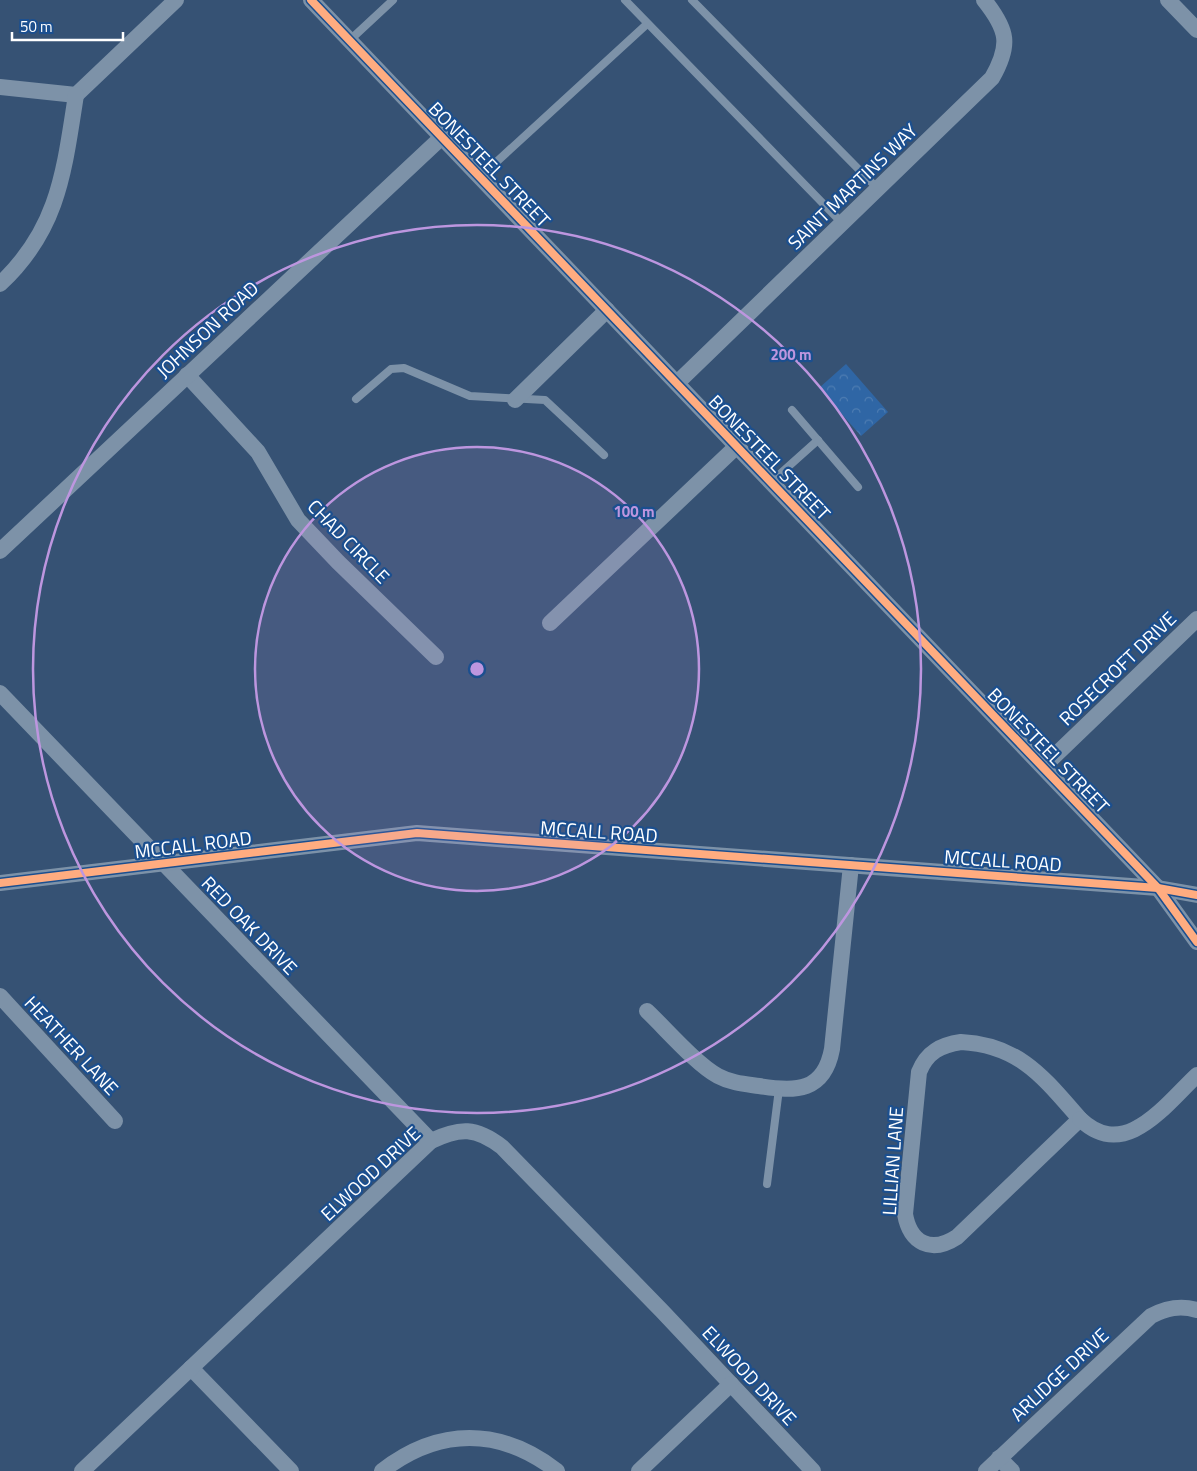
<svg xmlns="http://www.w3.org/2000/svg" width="1197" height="1471" font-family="'Titillium Web',sans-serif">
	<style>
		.forest { fill: url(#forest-crowns) }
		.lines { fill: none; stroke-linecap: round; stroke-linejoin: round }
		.lane { stroke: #7d92a8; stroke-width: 8 }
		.street { stroke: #7d92a8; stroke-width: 16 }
		.cycleway-casing { stroke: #1b4f8f; stroke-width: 11 }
		.cycleway { stroke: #ffac80; stroke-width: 8 }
		.ring { fill: none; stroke: #bd96df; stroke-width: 2.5 }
		.labels { text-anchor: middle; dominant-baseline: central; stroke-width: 4.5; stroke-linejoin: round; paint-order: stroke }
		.street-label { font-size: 19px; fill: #fff; stroke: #1b4f8f }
		.centre { fill: #bd96df; stroke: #1b4f8f; stroke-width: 2.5 }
		.ring-label { font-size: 15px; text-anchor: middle; font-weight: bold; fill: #bd96df; stroke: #1b4f8f; stroke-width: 4.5; stroke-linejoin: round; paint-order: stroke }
	</style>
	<defs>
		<pattern id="forest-crowns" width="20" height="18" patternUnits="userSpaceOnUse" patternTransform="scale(1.25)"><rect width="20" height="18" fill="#2f66a5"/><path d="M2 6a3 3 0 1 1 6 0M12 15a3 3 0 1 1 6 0" fill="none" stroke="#4e7db2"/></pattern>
	</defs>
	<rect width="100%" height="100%" fill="#365274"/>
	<!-- forest -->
	<polygon class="forest" points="846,364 888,412 861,436 819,388"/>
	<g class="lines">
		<!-- lane -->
		<g class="lane">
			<polyline points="625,0 842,223"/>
			<polyline points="692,0 878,189"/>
			<polyline points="350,40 393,0"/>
			<polyline points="480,177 647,24"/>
			<polyline points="356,399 391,369 404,368 470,396 545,400 604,455"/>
			<polyline points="792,410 858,487"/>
			<polyline points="771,482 818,440"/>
			<polyline points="767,1184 779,1089"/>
		</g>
		<!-- street -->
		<g class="street">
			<polyline points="311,0 1158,888 1197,942"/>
			<polyline points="1168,0 1197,30"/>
			<polyline points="0,87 76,95 176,0"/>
			<path d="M0 284C59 229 64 171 76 95"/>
			<polyline points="187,375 258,452 298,520 338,562 436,657"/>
			<path d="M677 383 992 78C1011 45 1008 30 984 0"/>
			<polyline points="515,400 607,310"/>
			<polyline points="0,551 442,137"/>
			<polyline points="550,623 737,446"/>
			<polyline points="0,693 431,1141"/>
			<polyline points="1043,767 1197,619"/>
			<polyline points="0,883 417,833 1158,888 1197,895"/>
			<polyline points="0,996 115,1121"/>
			<path d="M647 1011C666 1029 696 1064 718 1076 731 1083 745 1084 759 1086 796 1092 824 1092 832 1049L851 865"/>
			<path d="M961 1042C1020 1045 1044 1078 1080 1119L957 1237C931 1254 910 1243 905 1214L919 1072C927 1052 941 1045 961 1042Z"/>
			<path d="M1080 1119C1125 1162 1165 1105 1197 1075"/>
			<polyline points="191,1368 291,1471"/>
			<polyline points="999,1458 1012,1471"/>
			<path d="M82 1471 431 1141C460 1127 476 1127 502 1147L662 1311 813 1471"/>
			<path d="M382 1471C439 1427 500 1427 557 1471"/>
			<polyline points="639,1471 731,1384"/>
			<path d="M986 1471 1151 1316C1166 1308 1180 1305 1197 1310"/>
		</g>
		<defs>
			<g id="cycleway">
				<polyline points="311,0 1158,888 1197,942"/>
				<polyline points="0,883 417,833 1158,888 1197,895"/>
			</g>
		</defs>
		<!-- cycleway casing -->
		<use href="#cycleway" class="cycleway-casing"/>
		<!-- cycleway -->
		<use href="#cycleway" class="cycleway"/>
	</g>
	<!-- distance rings -->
	<circle cx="477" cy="669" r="222" fill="#bd96df" fill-opacity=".12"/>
	<g class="ring">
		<circle cx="477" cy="669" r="222"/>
		<circle cx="477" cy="669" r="444"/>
	</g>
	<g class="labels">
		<!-- street labels -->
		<g class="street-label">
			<text transform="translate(490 164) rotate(46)">BONESTEEL STREET</text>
			<text transform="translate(852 186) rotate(-44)">SAINT MARTINS WAY</text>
			<text transform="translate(207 329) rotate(-43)">JOHNSON ROAD</text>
			<text transform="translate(770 457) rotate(46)">BONESTEEL STREET</text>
			<text transform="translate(349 541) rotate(46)">CHAD CIRCLE</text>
			<text transform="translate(1117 668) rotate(-44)">ROSECROFT DRIVE</text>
			<text transform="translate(1049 750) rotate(46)">BONESTEEL STREET</text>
			<text transform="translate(599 831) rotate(4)">MCCALL ROAD</text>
			<text transform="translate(193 844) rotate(-7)">MCCALL ROAD</text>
			<text transform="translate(1003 860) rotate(4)">MCCALL ROAD</text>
			<text transform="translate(250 925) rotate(46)">RED OAK DRIVE</text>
			<text transform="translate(72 1045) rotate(47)">HEATHER LANE</text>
			<text transform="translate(892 1161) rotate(-86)">LILLIAN LANE</text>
			<text transform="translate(370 1173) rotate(-43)">ELWOOD DRIVE</text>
			<text transform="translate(1059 1374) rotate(-43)">ARLIDGE DRIVE</text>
			<text transform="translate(750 1375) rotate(47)">ELWOOD DRIVE</text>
		</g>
	</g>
	<circle cx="477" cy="669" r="8" class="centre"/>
	<g class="ring-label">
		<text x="791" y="360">200 m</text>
		<text x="634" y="517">100 m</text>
	</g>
	<!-- scale -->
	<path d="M12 32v8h111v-8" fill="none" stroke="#ffffff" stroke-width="2.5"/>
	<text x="20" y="32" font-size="15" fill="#ffffff" stroke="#1b4f8f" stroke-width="4" paint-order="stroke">50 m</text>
</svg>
